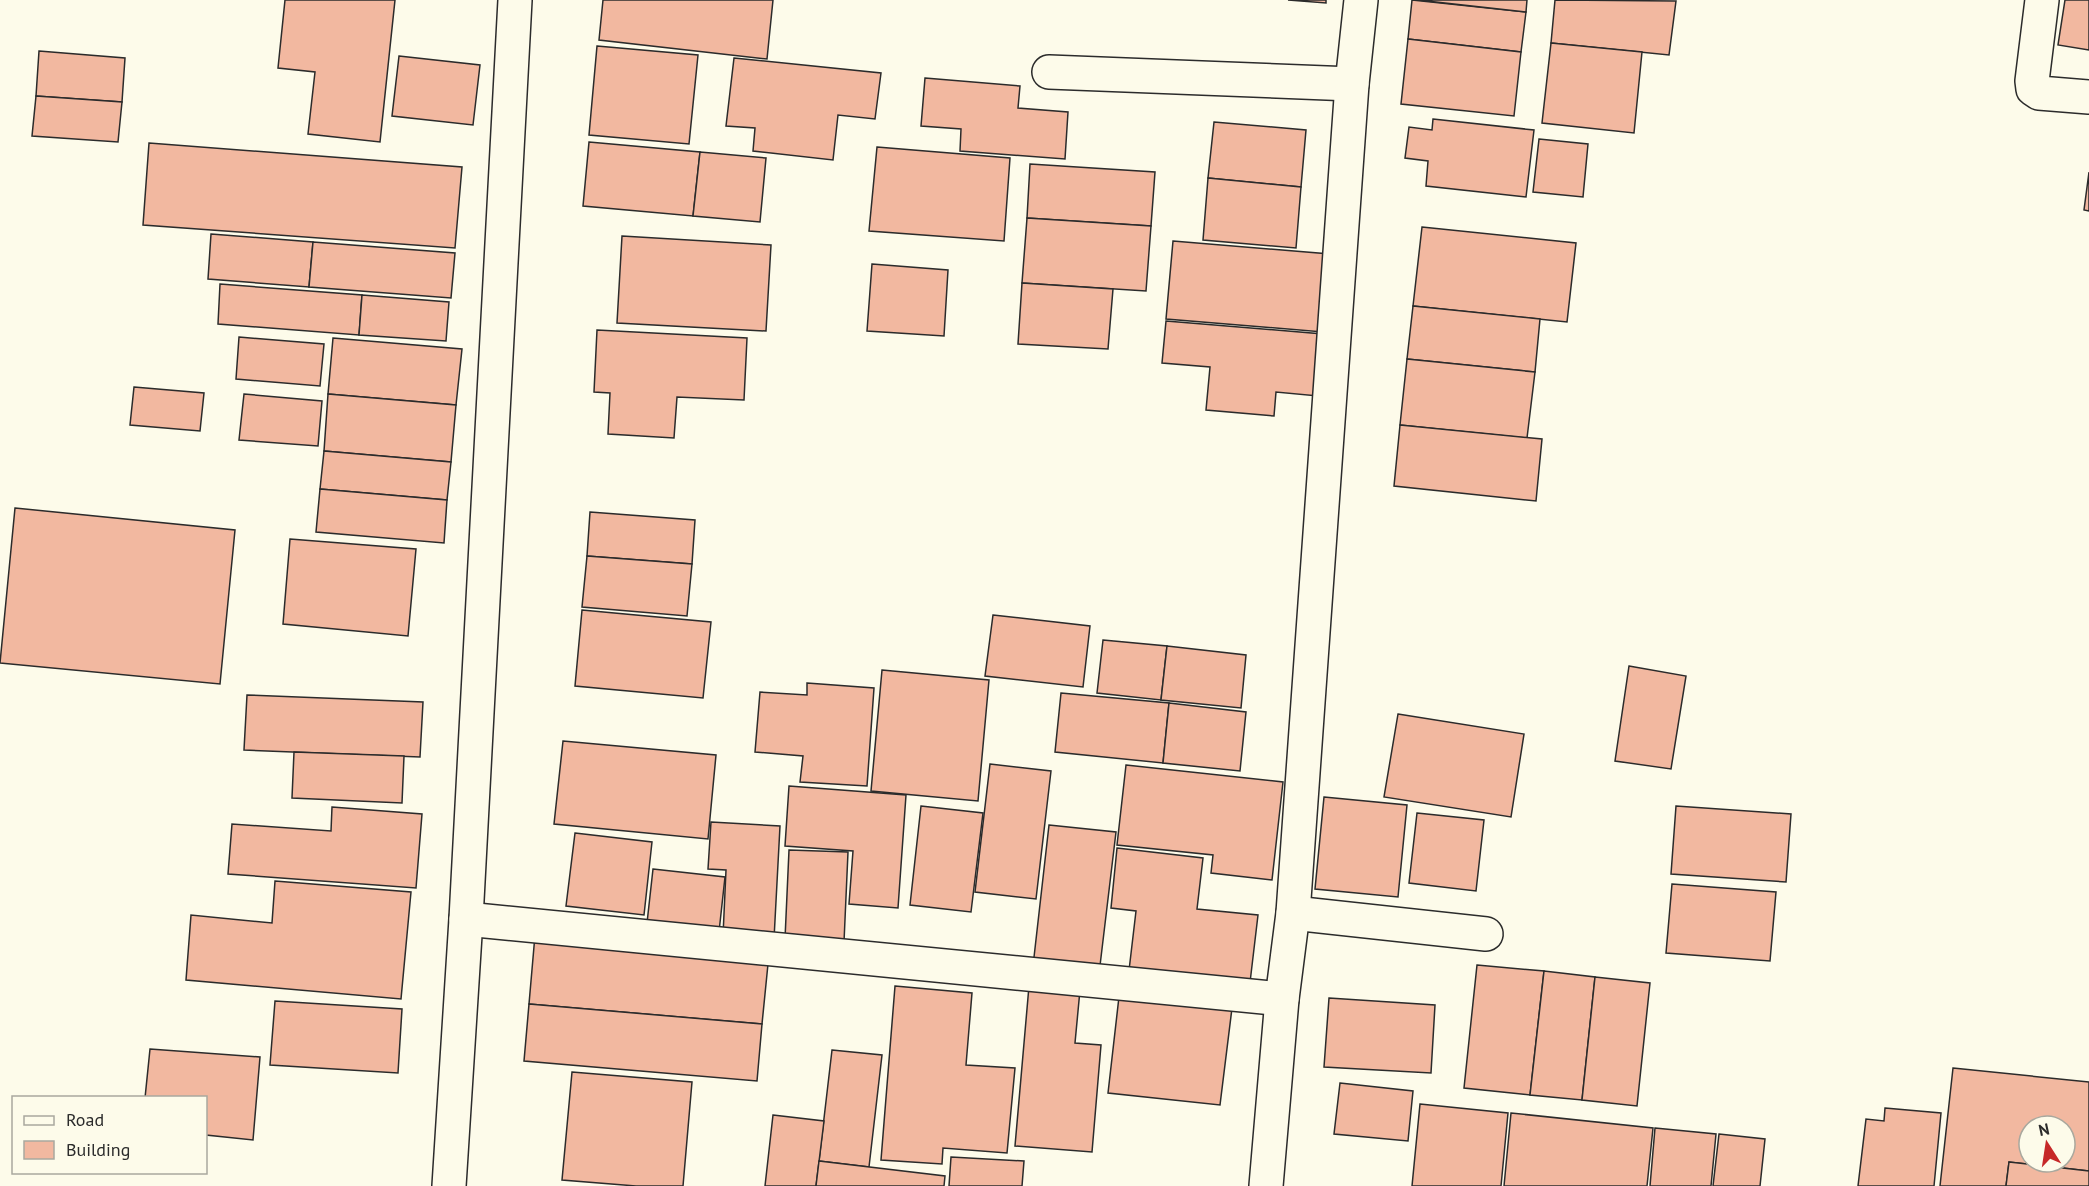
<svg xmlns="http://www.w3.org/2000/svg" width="2089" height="1186" font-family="'PT Sans',sans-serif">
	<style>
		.building { fill: #f2b8a0; stroke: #2b2b2b; stroke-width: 1.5; fill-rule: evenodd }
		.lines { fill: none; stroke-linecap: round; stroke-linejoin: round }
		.street-casing { stroke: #2b2b2b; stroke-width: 36 }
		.secondary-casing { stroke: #2b2b2b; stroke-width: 36 }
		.street { stroke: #fdfbea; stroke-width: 33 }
		.secondary { stroke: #fdfbea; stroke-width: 33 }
	</style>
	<rect width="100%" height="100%" fill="#fdfbea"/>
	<!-- building -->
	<g class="building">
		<polygon points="285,0 395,0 380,142 308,134 315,72 278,68"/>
		<polygon points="603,0 773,0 767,59 599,40"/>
		<polygon points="1288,0 1326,0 1326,3"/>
		<polygon points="1412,0 1526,12 1521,52 1408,39"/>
		<polygon points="1418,0 1527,0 1526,12"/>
		<polygon points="1555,0 1676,1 1669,55 1551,43"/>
		<polygon points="2065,0 2089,0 2089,50 2058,45"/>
		<polygon points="1408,39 1521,52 1514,116 1401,104"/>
		<polygon points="1551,43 1642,52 1634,133 1542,123"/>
		<polygon points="597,46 698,55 689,144 589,135"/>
		<polygon points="39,51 125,58 122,102 36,96"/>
		<polygon points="399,56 480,65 473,125 392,116"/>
		<polygon points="734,58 881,73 875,119 838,115 833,160 753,151 755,128 726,126"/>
		<polygon points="925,78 1020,86 1018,108 1068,112 1065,159 960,151 961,129 921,126"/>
		<polygon points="36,96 122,102 118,142 32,136"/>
		<polygon points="1433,119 1534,130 1526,197 1426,186 1428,161 1405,158 1409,127 1432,130"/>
		<polygon points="1214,122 1306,130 1301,187 1208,178"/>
		<polygon points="1539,139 1588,144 1583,197 1533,192"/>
		<polygon points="589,142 700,152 693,216 583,206"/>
		<polygon points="149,143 462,167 455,248 143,225"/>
		<polygon points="877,147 1010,158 1004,241 869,231"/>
		<polygon points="700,152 766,158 760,222 693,216"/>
		<polygon points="1030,164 1155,172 1151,226 1027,218"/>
		<polygon points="2089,172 2089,211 2084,210"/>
		<polygon points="1208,178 1301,187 1296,248 1203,240"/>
		<polygon points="1027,218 1151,226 1146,291 1022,283"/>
		<polygon points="1422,227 1576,243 1567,322 1413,306"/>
		<polygon points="211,234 313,242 309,287 208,279"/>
		<polygon points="622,236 771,245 766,331 617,323"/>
		<polygon points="1173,241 1330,254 1323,332 1166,319"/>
		<polygon points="313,242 455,253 451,298 309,287"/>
		<polygon points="872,264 948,270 944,336 867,331"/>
		<polygon points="1022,283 1113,289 1108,349 1018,344"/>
		<polygon points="220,284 362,295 359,335 218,324"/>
		<polygon points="362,295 449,302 446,341 359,335"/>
		<polygon points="1413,306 1540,319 1535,372 1407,359"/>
		<polygon points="1166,321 1323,334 1318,396 1276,392 1274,416 1206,410 1210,367 1162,363"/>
		<polygon points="597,330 747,338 744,400 677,397 674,438 608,434 610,393 594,392"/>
		<polygon points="239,337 324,344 320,386 236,379"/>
		<polygon points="333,338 462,349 456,405 328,394"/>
		<polygon points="1407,359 1535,372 1527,438 1400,425"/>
		<polygon points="134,387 204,393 200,431 130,425"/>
		<polygon points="244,394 322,401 318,446 239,440"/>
		<polygon points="328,394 456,405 451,462 324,451"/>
		<polygon points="1400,425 1542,439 1536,501 1394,486"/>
		<polygon points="324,451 451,462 447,500 320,489"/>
		<polygon points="320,489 447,500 444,543 316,532"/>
		<polygon points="15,508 235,530 220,684 0,663"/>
		<polygon points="590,512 695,520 692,564 587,556"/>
		<polygon points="290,539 416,549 408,636 283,624"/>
		<polygon points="587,556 692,564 687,616 582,607"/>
		<polygon points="582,610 711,622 703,698 575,686"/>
		<polygon points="993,615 1090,626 1083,687 985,676"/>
		<polygon points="1103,640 1167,646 1161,700 1097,693"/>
		<polygon points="1167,646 1246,655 1241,708 1161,700"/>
		<polygon points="1629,666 1686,676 1671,769 1615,761"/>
		<polygon points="882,670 989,680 978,801 871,791"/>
		<polygon points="807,683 874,688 867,786 800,782 803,756 755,752 760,692 807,695"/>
		<polygon points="1061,693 1169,703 1163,763 1055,752"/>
		<polygon points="247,695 423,702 420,757 244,750"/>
		<polygon points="1169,703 1246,712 1240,771 1163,763"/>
		<polygon points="1398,714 1524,734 1511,817 1384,797"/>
		<polygon points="563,741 716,755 708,839 554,824"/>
		<polygon points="294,752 404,756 402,803 292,798"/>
		<polygon points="990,764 1051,771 1036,899 975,892"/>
		<polygon points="1126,765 1283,782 1272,880 1211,873 1213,855 1117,845"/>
		<polygon points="789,786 906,795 898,908 849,904 853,851 785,846"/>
		<polygon points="1324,797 1407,805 1398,897 1315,889"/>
		<polygon points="921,806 983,813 971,912 910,905"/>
		<polygon points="1676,806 1791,814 1786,882 1671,874"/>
		<polygon points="332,807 422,814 416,888 228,874 232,824 331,831"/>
		<polygon points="1417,813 1484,820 1476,891 1409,883"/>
		<polygon points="711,822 780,826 774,939 723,936 726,870 708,869"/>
		<polygon points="1049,825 1116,832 1099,974 1033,966"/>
		<polygon points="575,833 652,842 644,915 566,906"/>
		<polygon points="1117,848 1203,858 1197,909 1258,915 1249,991 1128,979 1136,911 1111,908"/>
		<polygon points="789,850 848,852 844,942 785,939"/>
		<polygon points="653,869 725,877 718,941 646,932"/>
		<polygon points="275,881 411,892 401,999 186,980 191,915 272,923"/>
		<polygon points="1672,884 1776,892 1770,961 1666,953"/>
		<polygon points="535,935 769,954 762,1024 529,1004"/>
		<polygon points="1477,965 1544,971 1530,1095 1464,1088"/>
		<polygon points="1544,971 1595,977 1582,1100 1530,1095"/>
		<polygon points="1595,977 1650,983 1637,1106 1582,1100"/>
		<polygon points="895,986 972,993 966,1065 1015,1068 1007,1153 943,1148 942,1164 881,1160"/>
		<polygon points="1029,986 1080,990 1075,1043 1101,1045 1092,1152 1015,1146"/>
		<polygon points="1120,988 1233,1000 1220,1105 1108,1093"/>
		<polygon points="1329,998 1435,1005 1431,1073 1324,1067"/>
		<polygon points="275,1001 402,1009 398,1073 270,1065"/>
		<polygon points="529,1004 762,1024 757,1081 524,1061"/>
		<polygon points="150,1049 260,1057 253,1140 206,1135 206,1098 145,1098"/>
		<polygon points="832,1050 882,1055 869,1167 819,1161"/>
		<path d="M1953 1068 2089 1082V1171L2009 1162 2006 1186H1940ZM2029 1126H2065V1162H2029Z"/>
		<polygon points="572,1072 692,1082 683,1186 636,1186 562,1180"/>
		<polygon points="1340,1083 1413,1091 1408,1141 1334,1134"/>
		<polygon points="1420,1104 1508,1113 1501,1186 1412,1186"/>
		<polygon points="1885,1108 1941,1113 1934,1186 1858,1186 1866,1119 1884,1121"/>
		<polygon points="1511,1113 1653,1128 1647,1186 1504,1186"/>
		<polygon points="773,1115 824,1121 816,1186 765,1186"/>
		<polygon points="1655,1128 1716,1134 1711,1186 1650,1186"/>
		<polygon points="1719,1134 1765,1139 1760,1186 1713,1186"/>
		<polygon points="951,1157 1024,1161 1022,1186 949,1186"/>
		<polygon points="819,1161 945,1176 944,1186 816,1186"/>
		<polygon points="2009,1162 2089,1171 2089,1186 2006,1186"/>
	</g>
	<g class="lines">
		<defs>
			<g id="street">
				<polyline points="2042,0 2032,81 2033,89 2039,93 2089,97"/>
				<polyline points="1049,72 1352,84"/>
				<polyline points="1293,913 1486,934"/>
				<polyline points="466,919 1282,999"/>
				<polyline points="1266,1186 1282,999 1293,913 1352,84 1361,0"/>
			</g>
			<polyline id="secondary" points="449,1186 466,919 515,0"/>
		</defs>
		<!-- street casing -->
		<use href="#street" class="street-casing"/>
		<!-- secondary casing -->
		<use href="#secondary" class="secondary-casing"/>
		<!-- street -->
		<use href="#street" class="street"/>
		<!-- secondary -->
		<use href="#secondary" class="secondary"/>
	</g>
	<!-- legend -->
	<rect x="12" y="1096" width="195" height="78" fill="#fdfbea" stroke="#a9a89e" stroke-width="1.5"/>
	<rect x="24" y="1116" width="30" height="9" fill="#fdfbea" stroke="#a9a89e" stroke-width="1.5"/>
	<text x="66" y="1126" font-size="18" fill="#2b2b2b">Road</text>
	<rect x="24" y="1141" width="30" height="18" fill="#f2b8a0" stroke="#a9a89e" stroke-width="1.5"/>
	<text x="66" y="1156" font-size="18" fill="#2b2b2b">Building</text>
	<!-- north arrow -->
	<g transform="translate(2047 1144) rotate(348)"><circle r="28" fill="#fdfbea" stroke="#a9a89e" stroke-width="1.5"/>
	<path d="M0-4.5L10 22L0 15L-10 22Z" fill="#c62828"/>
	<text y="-9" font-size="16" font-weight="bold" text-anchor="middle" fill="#2b2b2b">N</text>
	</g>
</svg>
